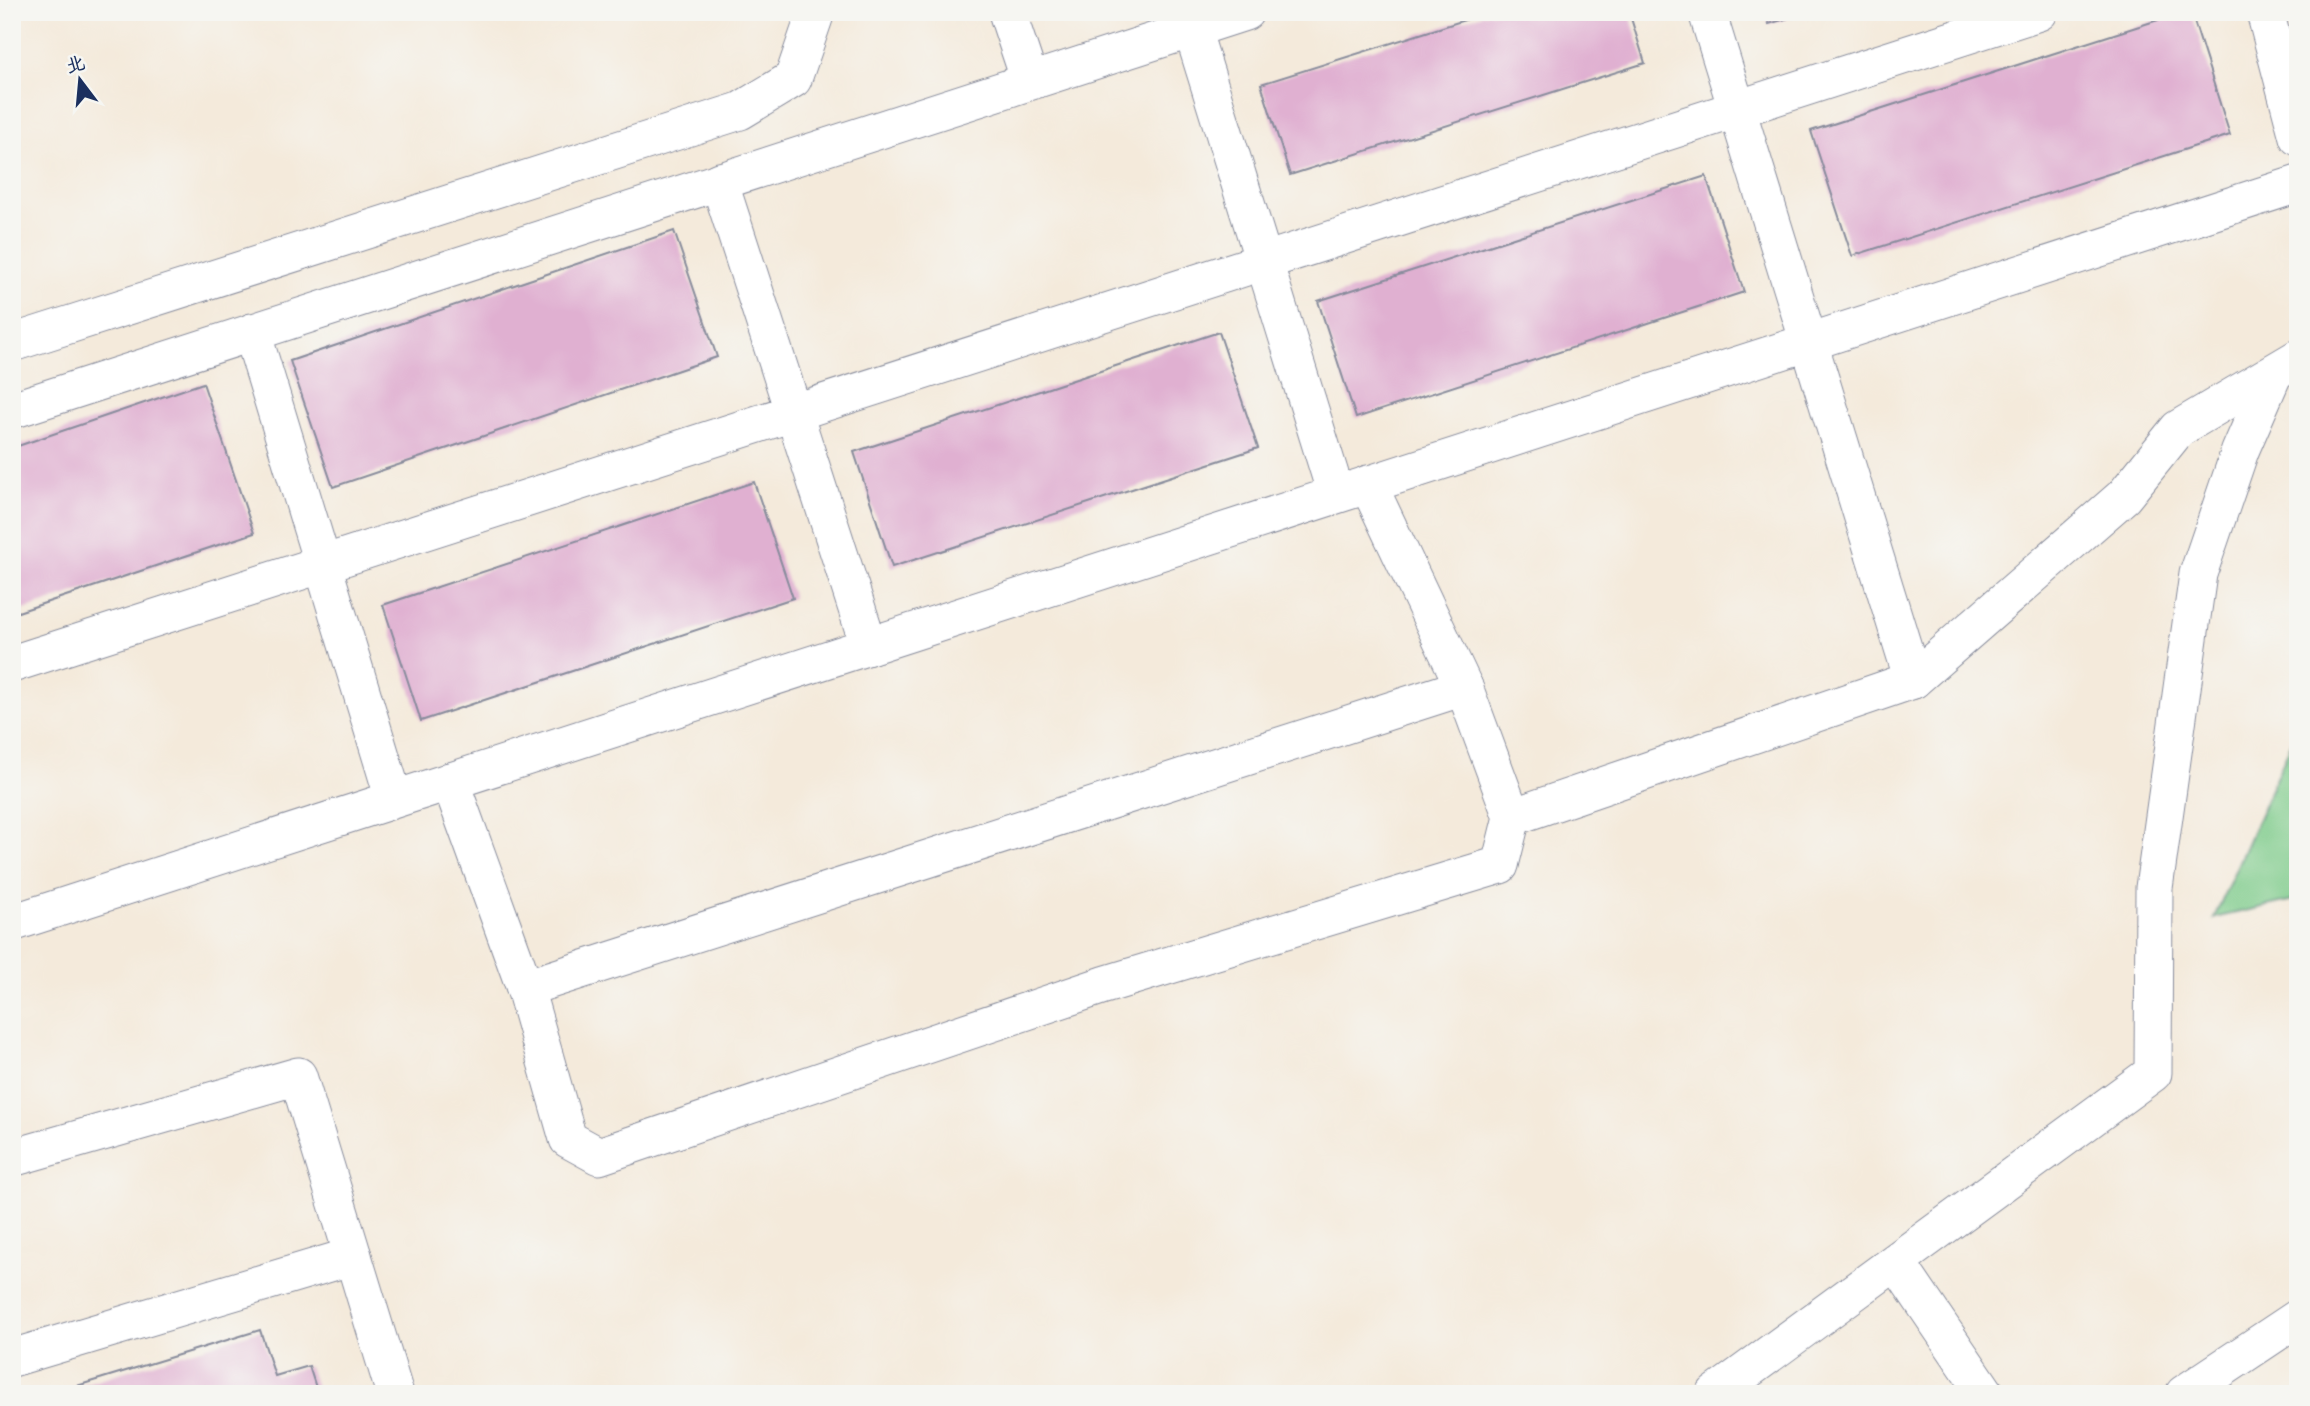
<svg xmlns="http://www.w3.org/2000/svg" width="2310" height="1406" font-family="'Playpen Sans','LXGW WenKai TC',sans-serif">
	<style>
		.green { fill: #7ecb8a; stroke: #4c7d74; stroke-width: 2 }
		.building { fill: #e0b0d1 }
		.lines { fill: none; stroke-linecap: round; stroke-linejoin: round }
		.minor-casing { stroke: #888c9c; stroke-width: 39 }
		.minor { stroke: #fff; stroke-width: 37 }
	</style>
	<rect width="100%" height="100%" fill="#f6f6f2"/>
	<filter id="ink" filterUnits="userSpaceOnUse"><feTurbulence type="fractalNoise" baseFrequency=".0143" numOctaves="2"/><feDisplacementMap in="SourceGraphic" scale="14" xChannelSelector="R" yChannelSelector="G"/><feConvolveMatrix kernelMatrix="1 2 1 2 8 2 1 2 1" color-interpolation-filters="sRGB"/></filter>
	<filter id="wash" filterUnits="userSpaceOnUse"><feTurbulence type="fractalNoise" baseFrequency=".00686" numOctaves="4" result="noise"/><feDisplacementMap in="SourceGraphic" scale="28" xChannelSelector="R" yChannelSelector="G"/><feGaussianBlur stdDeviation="1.57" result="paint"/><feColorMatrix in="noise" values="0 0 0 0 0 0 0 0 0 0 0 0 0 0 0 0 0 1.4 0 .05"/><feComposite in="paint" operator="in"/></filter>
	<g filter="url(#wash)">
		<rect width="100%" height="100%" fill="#f4eadb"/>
		<!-- green -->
		<polygon class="green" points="2298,728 2298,899 2214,918"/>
		<g id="blocks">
			<!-- building -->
			<g class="building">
				<polygon points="1490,12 1629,12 1645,63 1290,175 1261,84"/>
				<polygon points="1765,12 1805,12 1805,13 1769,24"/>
				<polygon points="2183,12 2191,12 2230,135 1852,256 1811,131"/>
				<polygon points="1706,176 1744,292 1356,418 1318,301"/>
				<polygon points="674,231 717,357 333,487 290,361"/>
				<polygon points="1219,332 1258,448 892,567 854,452"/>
				<polygon points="203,383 254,533 12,614 12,448"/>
				<polygon points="754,482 793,598 421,721 383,605"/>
				<polygon points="260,1330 275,1376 309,1366 318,1394 68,1394 67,1389"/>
			</g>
		</g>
	</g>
	<g filter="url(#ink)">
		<use href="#blocks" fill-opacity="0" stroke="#888c9c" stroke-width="2"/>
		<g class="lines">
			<defs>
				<g id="minor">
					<polyline points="1007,12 1030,81"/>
					<polyline points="1707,12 1913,680"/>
					<polyline points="2265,12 2298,137"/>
					<polyline points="1192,29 1336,494"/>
					<polyline points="719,181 869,646"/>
					<polyline points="252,332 394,799"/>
					<polyline points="12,343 740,111 793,79 816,12"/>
					<polyline points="12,410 1245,12"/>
					<polyline points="12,664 2039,12"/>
					<polyline points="450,781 525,988 568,1139 599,1156 1104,985 1500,865 1512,817 1464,687 1368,484"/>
					<polyline points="1512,817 1913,680 2124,496 2178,429 2298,358"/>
					<polyline points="12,923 2298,184"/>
					<polyline points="525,988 1464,687"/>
					<polyline points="12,1158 298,1076 395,1394"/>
					<polyline points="1897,1263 1986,1394"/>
					<polyline points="12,1358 353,1256"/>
					<polyline points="1715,1394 2153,1073 2154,888 2198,574 2240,451 2273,375"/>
					<polyline points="2184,1394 2298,1318"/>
				</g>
			</defs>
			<!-- minor casing -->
			<use href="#minor" class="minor-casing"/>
			<!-- minor -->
			<use href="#minor" class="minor"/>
		</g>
	</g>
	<!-- margin -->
	<rect width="2310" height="1406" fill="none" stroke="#f6f6f2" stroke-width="42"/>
	<!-- north arrow -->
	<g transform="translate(80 80) rotate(344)" stroke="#f6f6f2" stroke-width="5" paint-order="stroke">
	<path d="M0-5L12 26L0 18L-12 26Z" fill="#1b2f5e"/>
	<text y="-10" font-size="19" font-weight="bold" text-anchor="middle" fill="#1b2f5e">北</text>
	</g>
</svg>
